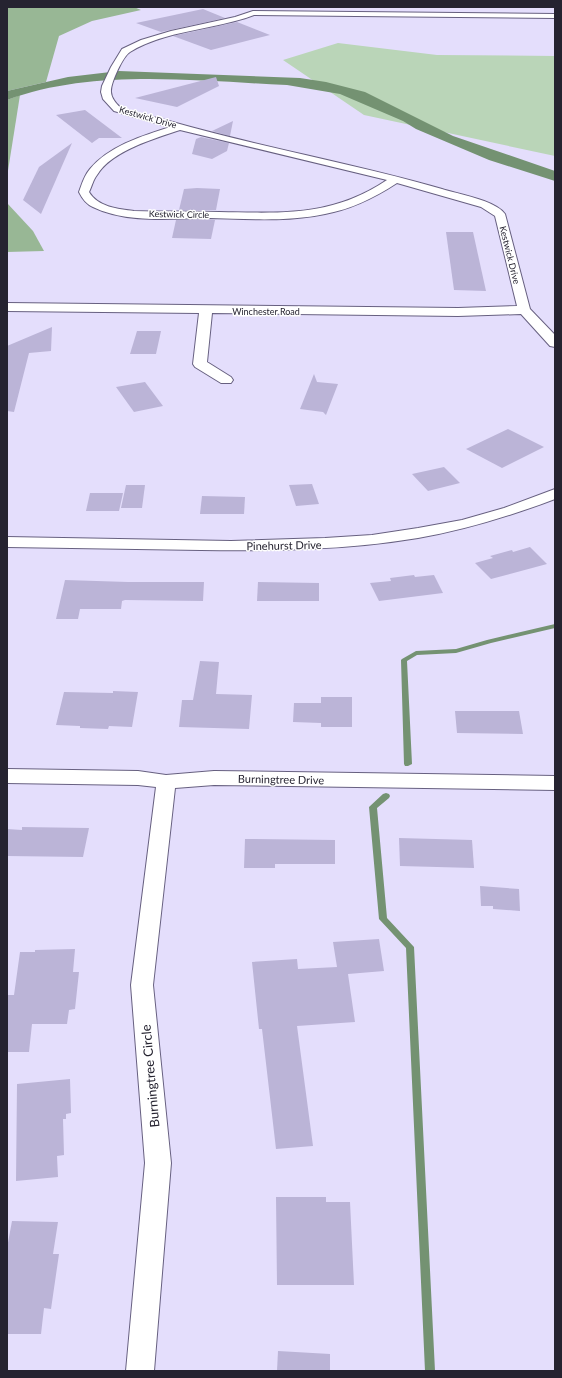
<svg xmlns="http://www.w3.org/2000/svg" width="562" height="1378" font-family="Lato,sans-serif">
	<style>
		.green { fill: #bad5b8 }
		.forest { fill: #98b795 }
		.water { fill: #749272 }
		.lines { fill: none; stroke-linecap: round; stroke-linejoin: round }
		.stream { fill: #749272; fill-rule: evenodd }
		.building { fill: #bbb4d7 }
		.street-casing { stroke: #676080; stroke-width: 2 }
		.street { fill: #fff; fill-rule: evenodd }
		.labels { text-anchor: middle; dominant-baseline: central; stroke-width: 3; stroke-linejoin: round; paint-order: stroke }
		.far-street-label { font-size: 9px; fill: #252330; stroke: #fff }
		.street-label { font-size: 11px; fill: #252330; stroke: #fff }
		.near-street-label { font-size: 13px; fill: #252330; stroke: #fff }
	</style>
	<rect width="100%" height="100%" fill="#e4defc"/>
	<!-- green -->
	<polygon class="green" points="338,43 437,55 555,56 555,156 364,115 283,60"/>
	<!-- forest -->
	<g class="forest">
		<polygon points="7,7 134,7 141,10 92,21 59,36 46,82 7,91"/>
		<polygon points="20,95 7,177 7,100"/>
		<polygon points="7,203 33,231 44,251 7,252"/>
	</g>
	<!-- water -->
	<path class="water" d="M119 71 300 78 326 82 365 92 453 136 555 171V181L489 160 416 129 403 121 340 94 287 85C197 81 92 68 7 100V91L68 77Z"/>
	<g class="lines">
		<!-- stream -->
		<g class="stream">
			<polygon points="555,624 555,628 491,643 456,653 417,655 407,661 412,764 408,766 405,766 404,764 401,660 402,659 416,651 456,649 487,640"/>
			<polygon points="386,793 389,794 390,796 389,798 377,808 387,918 414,947 435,1371 425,1371 406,948 379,919 369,807 383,794"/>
		</g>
	</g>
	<!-- building -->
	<g class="building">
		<polygon points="203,9 225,18 161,32 136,23"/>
		<polygon points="237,22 270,35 211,50 173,36"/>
		<polygon points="216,77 219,86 177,107 135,98"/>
		<polygon points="85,110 122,138 99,138 92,143 56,115"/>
		<polygon points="233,121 230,136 212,131"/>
		<polygon points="201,137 229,143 227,151 212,159 192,154 196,139"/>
		<polygon points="72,143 41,214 23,200 39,167"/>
		<polygon points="197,188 220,189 216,210 179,210 184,189"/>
		<polygon points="176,220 215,220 211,239 172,238"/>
		<polygon points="446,232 473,232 486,291 454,290"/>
		<polygon points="52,327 51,351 29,353 14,412 7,411 7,346"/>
		<polygon points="137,331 161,331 156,354 130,354"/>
		<polygon points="314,374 317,382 338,384 326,415 323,412 300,409"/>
		<polygon points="145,382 163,406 134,412 116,387"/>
		<polygon points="508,429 544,447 502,468 466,449"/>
		<polygon points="444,467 460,483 428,491 412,474"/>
		<polygon points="312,484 319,504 296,506 289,485"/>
		<polygon points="126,485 145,485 142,508 121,508"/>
		<polygon points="90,493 123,493 119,511 86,511"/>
		<polygon points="202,496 245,497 244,514 200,514"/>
		<polygon points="530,547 547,564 491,579 475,563 493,558 490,556 512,550 513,552"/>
		<polygon points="414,575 415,577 434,575 443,593 379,601 370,583 391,581 390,578"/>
		<polygon points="65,580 128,582 204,582 203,601 125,600 122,601 121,609 80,609 78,619 56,619"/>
		<polygon points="258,582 319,583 319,601 257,601"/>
		<polygon points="200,661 219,662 216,694 252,695 249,729 179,727 182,700 193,700"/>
		<polygon points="113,691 138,692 132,727 109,726 108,729 80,728 80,726 56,725 64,692 113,693"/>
		<polygon points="321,697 352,697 352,727 321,727 321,723 293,722 294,703 321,703"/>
		<polygon points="455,711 519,711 523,734 457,733"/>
		<polygon points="22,827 89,828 83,857 7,856 7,829 22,830"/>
		<polygon points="399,838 472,840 474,868 400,866"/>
		<polygon points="245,839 335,840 335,864 275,864 275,868 244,868"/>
		<polygon points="480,886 519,889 520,911 493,909 493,906 481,906"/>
		<polygon points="379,939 384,971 348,974 355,1022 297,1026 313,1146 276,1149 262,1029 259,1029 252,962 297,959 298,969 337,967 333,942"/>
		<polygon points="75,949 73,972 79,972 75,1009 69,1010 67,1024 32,1024 29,1052 7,1052 7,995 14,995 20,952 35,952 35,950"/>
		<polygon points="70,1079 71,1113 66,1114 66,1119 63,1119 64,1155 57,1156 58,1177 16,1181 17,1084"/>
		<polygon points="276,1197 326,1197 326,1202 350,1202 354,1285 277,1285"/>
		<polygon points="12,1221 58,1222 53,1254 59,1254 51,1309 44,1308 41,1334 7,1334 7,1248"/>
		<polygon points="278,1351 330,1354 330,1371 277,1371"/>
	</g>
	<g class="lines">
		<defs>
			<g id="street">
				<path d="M253 11 555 14V18L254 15C215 30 165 30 130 52 123 56 110 84 111 92 111 97 116 104 120 107 127 112 159 118 169 121 259 147 352 163 442 189 458 194 495 200 505 214L530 309 555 335V347L550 346 521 314 458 316 212 313 207 362 231 377 233 380 231 383H221L195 367 193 364 199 313 7 311V303L458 308 517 306 495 216 481 207 397 183C374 198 352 209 325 214 287 222 248 219 210 218 172 218 128 224 93 207 86 204 82 198 79 192 82 184 84 176 90 169 109 146 142 136 170 127L114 111 103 99 101 92 102 86 111 67 122 49 141 40 171 31 235 17ZM180 130 387 180C332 217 282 213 219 212 191 211 162 212 134 211 118 209 98 207 89 192 92 186 93 180 97 175 111 151 156 138 180 130Z"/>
				<path d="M555 489V499C510 516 465 530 418 538 347 550 273 551 201 550 136 549 72 548 7 547V537L231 541 325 538 372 535 418 528 462 520 504 508Z"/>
				<polygon points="7,769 138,771 166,775 214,771 555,776 555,790 214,785 175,788 153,985 171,1163 154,1371 126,1371 145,1163 131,985 156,787 138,785 7,783"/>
			</g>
		</defs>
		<!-- street casing -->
		<use href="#street" class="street-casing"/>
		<!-- street -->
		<use href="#street" class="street"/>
	</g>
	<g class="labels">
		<!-- far-street labels -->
		<g class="far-street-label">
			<text transform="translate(148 117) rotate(16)">Kestwick Drive</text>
			<text transform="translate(179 214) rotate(1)">Kestwick Circle</text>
			<text transform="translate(510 255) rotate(76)">Kestwick Drive</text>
			<text x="266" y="311">Winchester Road</text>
		</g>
		<!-- street labels -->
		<g class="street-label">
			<text transform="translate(284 545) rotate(-1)">Pinehurst Drive</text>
			<text transform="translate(281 779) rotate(1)">Burningtree Drive</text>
		</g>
		<!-- near-street labels -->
		<g class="near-street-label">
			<text transform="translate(150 1076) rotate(-95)">Burningtree Circle</text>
		</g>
	</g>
	<!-- border -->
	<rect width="562" height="1378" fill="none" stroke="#252330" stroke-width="16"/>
</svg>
